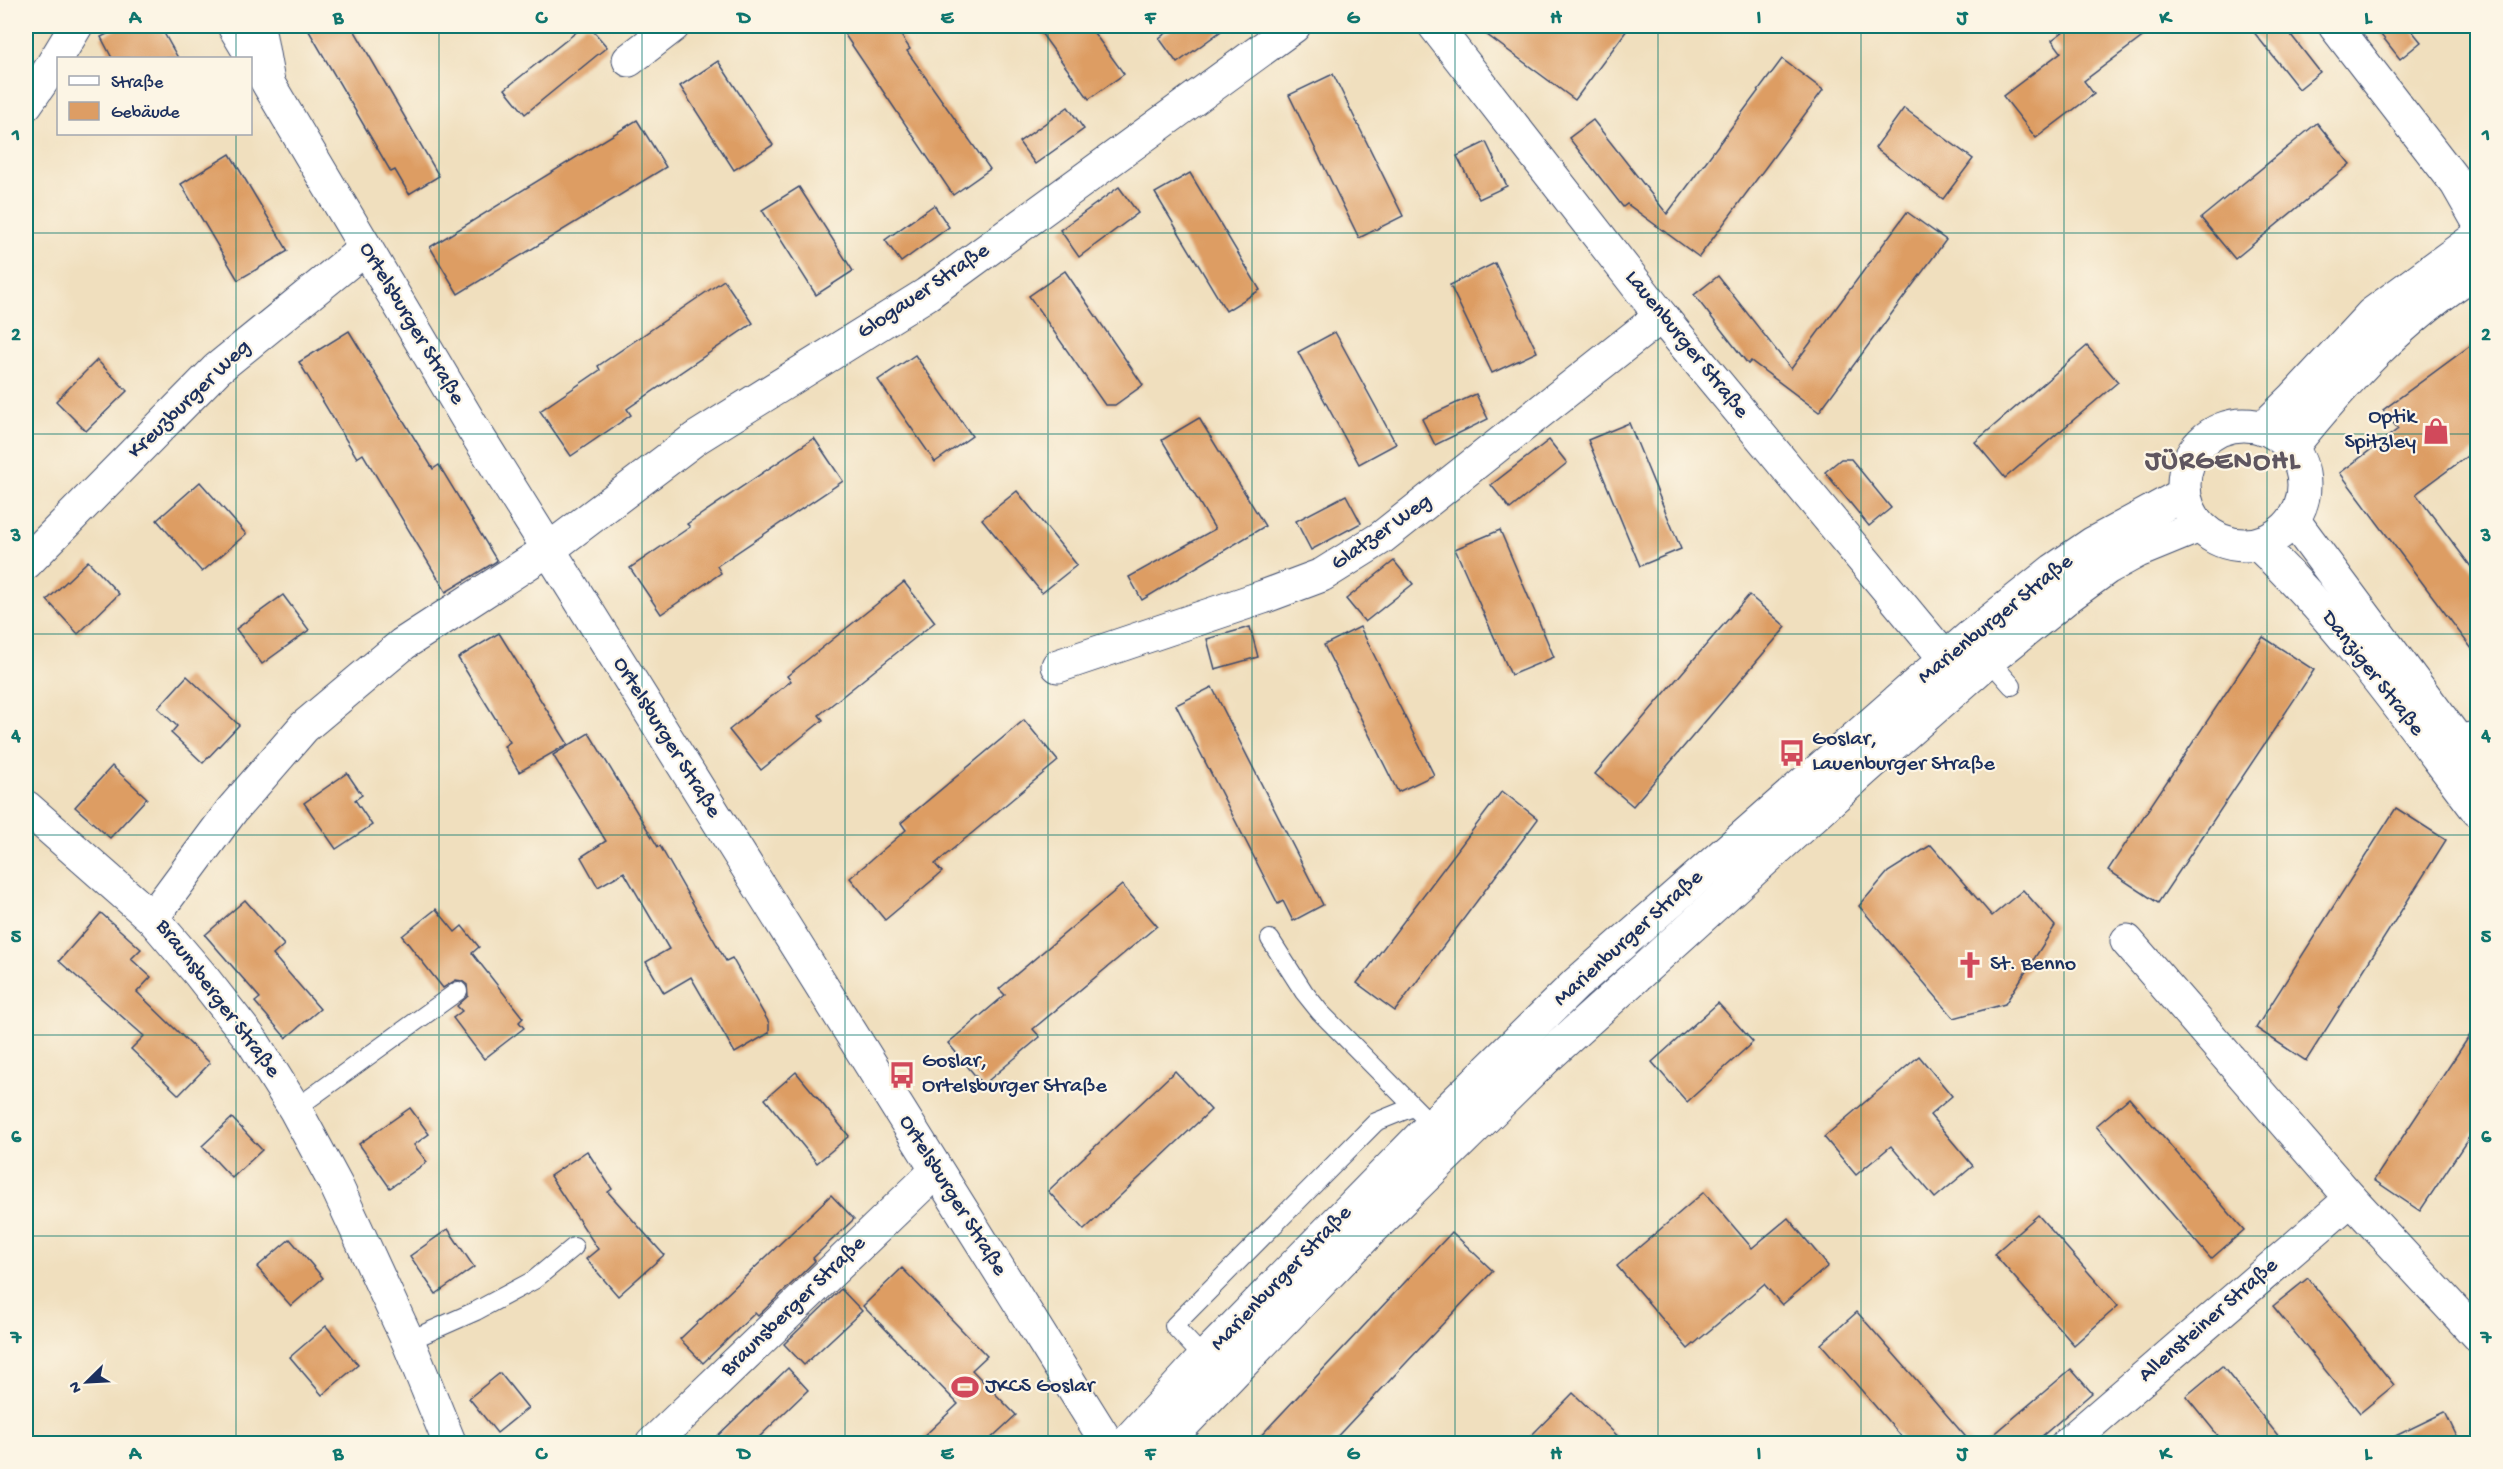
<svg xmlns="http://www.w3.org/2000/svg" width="2503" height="1469" font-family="'Gochi Hand',sans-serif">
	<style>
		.building { fill: #dd9d64 }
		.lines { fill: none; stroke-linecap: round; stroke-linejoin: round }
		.service-casing { stroke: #3b496c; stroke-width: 20 }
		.minor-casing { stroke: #3b496c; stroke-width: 35 }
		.tertiary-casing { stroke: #3b496c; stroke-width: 35 }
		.service { stroke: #fff; stroke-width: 18 }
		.minor { stroke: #fff; stroke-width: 33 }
		.tertiary { stroke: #fff; stroke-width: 33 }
		.grid { fill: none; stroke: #0f766e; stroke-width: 1.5; stroke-opacity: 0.55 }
		.labels { text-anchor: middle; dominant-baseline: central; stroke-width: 4.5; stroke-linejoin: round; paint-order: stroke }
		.street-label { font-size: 22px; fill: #1b2f5e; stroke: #fcf5e5 }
		.poi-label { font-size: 22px; fill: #1b2f5e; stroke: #fcf5e5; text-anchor: start }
		.district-label { font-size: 28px; font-weight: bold; letter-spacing: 1.5px; fill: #5f5660; stroke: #fcf5e5 }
		.neatline { fill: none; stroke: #0f766e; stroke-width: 2 }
		.grid-label { font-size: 20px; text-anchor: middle; font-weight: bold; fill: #0f766e }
	</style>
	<rect width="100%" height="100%" fill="#fcf5e5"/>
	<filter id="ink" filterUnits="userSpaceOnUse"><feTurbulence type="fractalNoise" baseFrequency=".0167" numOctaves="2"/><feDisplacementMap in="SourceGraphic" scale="12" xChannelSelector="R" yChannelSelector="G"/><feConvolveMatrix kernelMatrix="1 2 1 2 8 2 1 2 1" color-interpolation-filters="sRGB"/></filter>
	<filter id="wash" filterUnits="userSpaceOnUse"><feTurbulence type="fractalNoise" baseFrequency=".008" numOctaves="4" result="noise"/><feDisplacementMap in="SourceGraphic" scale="24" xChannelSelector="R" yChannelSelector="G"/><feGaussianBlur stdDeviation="1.35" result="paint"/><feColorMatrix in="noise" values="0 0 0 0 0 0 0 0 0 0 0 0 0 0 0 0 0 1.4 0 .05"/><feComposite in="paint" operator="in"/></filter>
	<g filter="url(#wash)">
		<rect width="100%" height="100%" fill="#f0dfbe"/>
		<g id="blocks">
			<!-- building -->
			<g class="building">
				<polygon points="123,26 160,26 178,58 112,58 101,37"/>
				<polygon points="306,26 352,26 439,176 409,194 395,170 391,172"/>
				<polygon points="584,26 589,26 607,47 525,114 505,89"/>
				<polygon points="839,26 895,26 910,49 907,51 990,169 953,195"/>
				<polygon points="1036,26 1089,26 1124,74 1089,99"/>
				<polygon points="1177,26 1228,26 1177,63 1159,38"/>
				<polygon points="1475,26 1630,26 1575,100"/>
				<polygon points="2071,26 2157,26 2084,81 2094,94 2036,138 2003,96 2061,52 2052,40"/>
				<polygon points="2249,26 2284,26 2320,72 2299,89"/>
				<polygon points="2374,26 2408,26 2421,42 2400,59"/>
				<polygon points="1782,59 1823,90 1699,257 1627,204 1623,207 1569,138 1593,120 1667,214"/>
				<polygon points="718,61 773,145 734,170 680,86"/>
				<polygon points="1333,74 1403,216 1359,238 1289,95"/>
				<polygon points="1068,107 1084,129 1035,164 1019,142"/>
				<polygon points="1904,108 1973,159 1943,199 1875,148"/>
				<polygon points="637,120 666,167 458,294 430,247"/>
				<polygon points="2317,123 2350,164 2235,259 2201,218"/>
				<polygon points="1486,142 1507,186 1479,199 1457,156"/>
				<polygon points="230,154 288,251 238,280 181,184"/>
				<polygon points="1190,173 1260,290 1226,311 1155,193"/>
				<polygon points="799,187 853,271 816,295 762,210"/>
				<polygon points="1119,187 1138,213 1079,257 1060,230"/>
				<polygon points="934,205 949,227 901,262 885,240"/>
				<polygon points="1907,212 1946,240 1819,412 1751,361 1748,364 1694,295 1718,276 1791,369"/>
				<polygon points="1495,263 1537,352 1492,373 1450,285"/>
				<polygon points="1065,271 1143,385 1115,405 1105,405 1029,296"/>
				<polygon points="724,280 753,323 627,409 631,415 571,456 540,411 600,370 598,366"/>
				<polygon points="349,331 433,469 439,465 497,561 446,592 363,454 357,458 299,362"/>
				<polygon points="1335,332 1396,444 1359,464 1298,352"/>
				<polygon points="2478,340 2478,448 2416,494 2478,576 2478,657 2340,473 2398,429 2383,410"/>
				<polygon points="2087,346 2118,382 2005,478 1975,442"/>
				<polygon points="915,355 972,436 935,462 878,380"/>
				<polygon points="97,360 127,391 86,431 56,401"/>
				<polygon points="1476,394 1488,419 1435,445 1422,419"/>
				<polygon points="1199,418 1265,526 1142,600 1129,577 1215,529 1162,440"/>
				<polygon points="1629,423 1681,549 1640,566 1588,440"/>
				<polygon points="814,438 843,481 717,566 721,573 661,614 630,568 690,527 687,524"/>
				<polygon points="1549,440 1567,463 1510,509 1491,485"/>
				<polygon points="1841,459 1851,459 1891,508 1869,526 1825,472"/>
				<polygon points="200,482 246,534 202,572 157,520"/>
				<polygon points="1017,491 1077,565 1042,593 982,519"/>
				<polygon points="1346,495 1361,523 1311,550 1296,521"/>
				<polygon points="1500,530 1554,657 1511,675 1455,549"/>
				<polygon points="88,561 119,594 78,634 47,600"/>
				<polygon points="1394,561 1413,584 1365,622 1346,599"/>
				<polygon points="904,582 935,622 819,715 823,720 761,770 729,730 791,681 787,676"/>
				<polygon points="283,595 309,630 262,664 236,629"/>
				<polygon points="1749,595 1786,627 1633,806 1595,774"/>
				<polygon points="1250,627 1258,657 1215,669 1207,639"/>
				<polygon points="1360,627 1434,775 1398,792 1324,645"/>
				<polygon points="499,633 568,744 519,772 504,746 510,742 458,658"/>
				<polygon points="2263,637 2314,670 2158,903 2108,870"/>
				<polygon points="187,676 239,725 203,763 171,733 177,726 158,708"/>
				<polygon points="1212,687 1323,905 1293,921 1283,901 1278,904 1176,705"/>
				<polygon points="1024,720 1058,761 935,864 942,872 885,920 850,878 906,830 901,823"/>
				<polygon points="589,733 658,847 660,846 726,961 732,958 769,1023 769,1033 735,1053 691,977 664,993 646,962 669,949 624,872 598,887 581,857 606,841 553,755"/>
				<polygon points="112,766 147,798 110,838 75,807"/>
				<polygon points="347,773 362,795 355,800 372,825 336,849 304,803"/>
				<polygon points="1502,791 1538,819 1395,1011 1357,983"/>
				<polygon points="2396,808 2446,840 2306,1061 2256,1028"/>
				<polygon points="1931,845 1992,916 2023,890 2055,926 2005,1004 1954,1018 1859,906 1888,872"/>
				<polygon points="1122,885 1157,926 1033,1029 1040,1037 983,1085 948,1043 1005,995 999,989"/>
				<polygon points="245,900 284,945 273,955 320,1009 286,1038 255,1002 260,998 205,935"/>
				<polygon points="436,909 455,932 462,926 479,947 472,953 523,1018 519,1022 524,1028 484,1059 453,1018 462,1011 457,1006 468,996 467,985 462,981 456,980 443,988 402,936"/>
				<polygon points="101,913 141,949 131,959 151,977 137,992 210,1063 179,1095 131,1049 144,1036 59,961"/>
				<polygon points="1718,1003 1753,1042 1687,1102 1652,1062"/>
				<polygon points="2478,1023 2478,1124 2420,1211 2374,1180"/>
				<polygon points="1919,1056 1952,1096 1930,1115 1973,1166 1935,1198 1891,1146 1856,1175 1824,1137"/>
				<polygon points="1175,1071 1211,1110 1084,1230 1048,1191"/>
				<polygon points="796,1072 849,1136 817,1163 765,1099"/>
				<polygon points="2129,1098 2244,1230 2211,1259 2096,1126"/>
				<polygon points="410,1108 429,1134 414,1145 427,1162 390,1188 359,1144"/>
				<polygon points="232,1118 262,1150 232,1178 202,1146"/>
				<polygon points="587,1151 612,1189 608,1192 664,1255 618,1296 586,1259 598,1249 550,1176"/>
				<polygon points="1704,1192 1752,1248 1788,1218 1828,1266 1782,1305 1764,1284 1688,1349 1617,1266"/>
				<polygon points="831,1195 854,1219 813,1258 815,1261 758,1316 755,1313 703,1363 680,1339"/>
				<polygon points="2038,1215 2118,1306 2074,1345 1994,1254"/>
				<polygon points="448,1229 474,1267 436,1294 410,1256"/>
				<polygon points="1452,1232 1493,1271 1437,1330 1331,1443 1254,1443"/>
				<polygon points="290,1239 323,1278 291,1306 257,1267"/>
				<polygon points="902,1268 987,1356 972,1370 1016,1415 986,1443 917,1443 958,1404 863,1306"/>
				<polygon points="2308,1278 2394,1385 2360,1413 2273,1306"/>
				<polygon points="841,1289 862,1311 804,1365 784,1344"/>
				<polygon points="1857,1312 1913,1376 1971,1443 1907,1443 1850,1377 1821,1344"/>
				<polygon points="326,1326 358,1365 322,1395 290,1357"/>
				<polygon points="2222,1366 2251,1402 2284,1443 2224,1443 2186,1396"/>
				<polygon points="788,1368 808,1390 753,1443 710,1443"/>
				<polygon points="2071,1369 2092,1393 2034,1443 1984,1443"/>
				<polygon points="500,1373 528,1408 497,1433 469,1398"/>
				<polygon points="1573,1393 1625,1443 1524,1443"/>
				<polygon points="2445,1412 2460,1443 2381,1443"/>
			</g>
		</g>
	</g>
	<g filter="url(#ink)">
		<use href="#blocks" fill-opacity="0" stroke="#3b496c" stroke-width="1.5"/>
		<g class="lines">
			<defs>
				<g id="service">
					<polyline points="1984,654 2012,686"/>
					<polyline points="2451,735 2478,730"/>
					<polyline points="1270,939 1304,992 1320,1012 1422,1115"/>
					<polyline points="295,1109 458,991"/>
					<polyline points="408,1341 476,1311 534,1280 574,1247"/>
					<polyline points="1204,1358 1174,1326 1376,1122 1413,1107"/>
				</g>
				<g id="minor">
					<polyline points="258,26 268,82"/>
					<polyline points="1435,26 1661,316 1963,680"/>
					<polyline points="2335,26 2457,184 2478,221"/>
					<polyline points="629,60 673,26"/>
					<polyline points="26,104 47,74 76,26"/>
					<polyline points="26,563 217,369 366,248"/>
					<polyline points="1058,666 1263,597 1322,575 1381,538 1661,316"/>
					<polyline points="26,807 152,918 199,973 253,1042 295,1109 336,1185 408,1341 450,1444"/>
					<polyline points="152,918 232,810 304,727 403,644 548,550 696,438 927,294 1294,26"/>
					<polyline points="2127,941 2351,1199"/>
					<polyline points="652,1444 936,1171"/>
					<polyline points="2067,1444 2351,1199 2478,1336"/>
				</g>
				<g id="tertiary">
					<polyline points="234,26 474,430 1108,1444"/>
					<circle cx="2244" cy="485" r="60"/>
					<polyline points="2263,428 2295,397 2372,314 2478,236"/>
					<path d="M2291 448C2344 382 2405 315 2478 270"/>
					<polyline points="2294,521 2478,768"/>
					<path d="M2258 544C2342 624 2408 719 2478 811"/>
					<polyline points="1125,1444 1204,1358 1432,1125 1576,984 1970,637 2054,570 2092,544 2184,494"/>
					<polyline points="1164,1444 1372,1229 1545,1059 1864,770 1989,660 2070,595 2107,568 2138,551 2199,526"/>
				</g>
			</defs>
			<!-- service casing -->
			<use href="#service" class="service-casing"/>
			<!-- minor casing -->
			<use href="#minor" class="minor-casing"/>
			<!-- tertiary casing -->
			<use href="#tertiary" class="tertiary-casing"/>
			<!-- service -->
			<use href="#service" class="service"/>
			<!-- minor -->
			<use href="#minor" class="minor"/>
			<!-- tertiary -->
			<use href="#tertiary" class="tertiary"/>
		</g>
	</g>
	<!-- grid -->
	<path class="grid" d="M236 26V58M439 26V1444M642 26V1444M845 26V1444M1048 26V1444M1252 26V1444M1455 26V1444M1658 26V1444M1861 26V1444M2064 26V1444M2267 26V1444M236 134V1444M26 233H2478M26 434H2478M26 634H2478M26 835H2478M26 1035H2478M26 1236H2478"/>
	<!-- icons -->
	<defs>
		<symbol id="shop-bare" viewBox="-9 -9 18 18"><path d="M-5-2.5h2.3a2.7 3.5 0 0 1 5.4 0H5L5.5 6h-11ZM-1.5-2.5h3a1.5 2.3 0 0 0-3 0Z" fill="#d1495b" stroke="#fcf5e5" stroke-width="2.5" paint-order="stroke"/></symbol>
		<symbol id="bus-bare" viewBox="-9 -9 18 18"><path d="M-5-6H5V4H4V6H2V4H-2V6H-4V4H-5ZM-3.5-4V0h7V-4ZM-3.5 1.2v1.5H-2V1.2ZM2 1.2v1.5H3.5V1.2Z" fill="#d1495b" stroke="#fcf5e5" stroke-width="2.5" paint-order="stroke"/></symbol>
		<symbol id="church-bare" viewBox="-9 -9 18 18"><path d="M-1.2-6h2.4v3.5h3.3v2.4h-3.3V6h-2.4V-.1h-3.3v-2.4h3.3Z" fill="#d1495b" stroke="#fcf5e5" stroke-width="2.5" paint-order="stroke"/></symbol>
		<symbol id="stadium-bare" viewBox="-9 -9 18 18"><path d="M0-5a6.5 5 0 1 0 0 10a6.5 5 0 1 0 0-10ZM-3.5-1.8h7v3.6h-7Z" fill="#d1495b" stroke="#fcf5e5" stroke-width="2.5" paint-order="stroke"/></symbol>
	</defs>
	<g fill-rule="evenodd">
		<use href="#shop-bare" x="2417" y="412" width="38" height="38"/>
		<use href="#bus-bare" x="1773" y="734" width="38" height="38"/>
		<use href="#church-bare" x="1951" y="946" width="38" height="38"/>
		<use href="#bus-bare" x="883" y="1056" width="38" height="38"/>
		<use href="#stadium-bare" x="946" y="1368" width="38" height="38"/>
	</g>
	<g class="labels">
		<!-- street labels -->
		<g class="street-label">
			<text transform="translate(924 292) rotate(-34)">Glogauer Straße</text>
			<text transform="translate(411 324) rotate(59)">Ortelsburger Straße</text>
			<text transform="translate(1686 345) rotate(51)">Lauenburger Straße</text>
			<text transform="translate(190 400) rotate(-44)">Kreuzburger Weg</text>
			<text transform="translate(1382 533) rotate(-35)">Glatzer Weg</text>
			<text transform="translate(1996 620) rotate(-39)">Marienburger Straße</text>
			<text transform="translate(2372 674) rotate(52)">Danziger Straße</text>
			<text transform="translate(666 738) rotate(58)">Ortelsburger Straße</text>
			<text transform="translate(1629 939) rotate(-42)">Marienburger Straße</text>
			<text transform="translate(217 999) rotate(53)">Braunsberger Straße</text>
			<text transform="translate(952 1196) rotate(58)">Ortelsburger Straße</text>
			<text transform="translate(1282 1279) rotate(-46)">Marienburger Straße</text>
			<text transform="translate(794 1307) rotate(-44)">Braunsberger Straße</text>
			<text transform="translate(2209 1321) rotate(-41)">Allensteiner Straße</text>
		</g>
		<!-- poi labels -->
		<g class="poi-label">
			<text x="2416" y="418" text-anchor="end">Optik<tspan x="2416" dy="25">Spitzley</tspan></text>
			<text x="1812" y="740">Goslar,<tspan x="1812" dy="25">Lauenburger Straße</tspan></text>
			<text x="1990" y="965">St. Benno</text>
			<text x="922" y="1062">Goslar,<tspan x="922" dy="25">Ortelsburger Straße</tspan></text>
			<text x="985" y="1387">JKCS Goslar</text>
		</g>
		<!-- district labels -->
		<g class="district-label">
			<text x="2223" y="462">JÜRGENOHL</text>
		</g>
	</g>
	<!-- margin -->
	<rect width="2503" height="1469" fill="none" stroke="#fcf5e5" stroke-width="66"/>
	<!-- legend -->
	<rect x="57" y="57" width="195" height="78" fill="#fcf5e5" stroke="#a2a6af" stroke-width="1.5"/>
	<rect x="69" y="76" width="30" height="9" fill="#ffffff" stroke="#a2a6af" stroke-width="1.5"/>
	<text x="111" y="87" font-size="18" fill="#1b2f5e">Straße</text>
	<rect x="69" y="102" width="30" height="18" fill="#dd9d64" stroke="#a2a6af" stroke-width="1.5"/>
	<text x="111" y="117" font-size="18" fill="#1b2f5e">Gebäude</text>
	<!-- north arrow -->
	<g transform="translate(87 1382) rotate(246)" stroke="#fcf5e5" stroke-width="4.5" paint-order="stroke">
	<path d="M0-4.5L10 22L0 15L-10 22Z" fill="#1b2f5e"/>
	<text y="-9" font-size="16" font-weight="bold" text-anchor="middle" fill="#1b2f5e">N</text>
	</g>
	<rect x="33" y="33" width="2437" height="1403" class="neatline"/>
	<g class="grid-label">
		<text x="135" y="23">A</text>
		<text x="338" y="23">B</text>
		<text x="541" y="23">C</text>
		<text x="744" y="23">D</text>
		<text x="947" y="23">E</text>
		<text x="1150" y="23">F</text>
		<text x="1353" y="23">G</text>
		<text x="1556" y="23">H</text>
		<text x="1759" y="23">I</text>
		<text x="1962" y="23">J</text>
		<text x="2165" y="23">K</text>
		<text x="2368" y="23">L</text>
		<text x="16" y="140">1</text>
		<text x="2486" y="140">1</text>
		<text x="16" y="340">2</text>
		<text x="2486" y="340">2</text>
		<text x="16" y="541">3</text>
		<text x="2486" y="541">3</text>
		<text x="16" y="741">4</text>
		<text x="2486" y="741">4</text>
		<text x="16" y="942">5</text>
		<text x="2486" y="942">5</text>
		<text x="16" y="1142">6</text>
		<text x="2486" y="1142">6</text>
		<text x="16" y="1343">7</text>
		<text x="2486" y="1343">7</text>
		<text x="135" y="1459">A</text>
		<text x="338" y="1459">B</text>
		<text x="541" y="1459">C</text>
		<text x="744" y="1459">D</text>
		<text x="947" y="1459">E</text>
		<text x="1150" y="1459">F</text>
		<text x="1353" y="1459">G</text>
		<text x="1556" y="1459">H</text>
		<text x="1759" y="1459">I</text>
		<text x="1962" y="1459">J</text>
		<text x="2165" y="1459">K</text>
		<text x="2368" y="1459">L</text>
	</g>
</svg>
